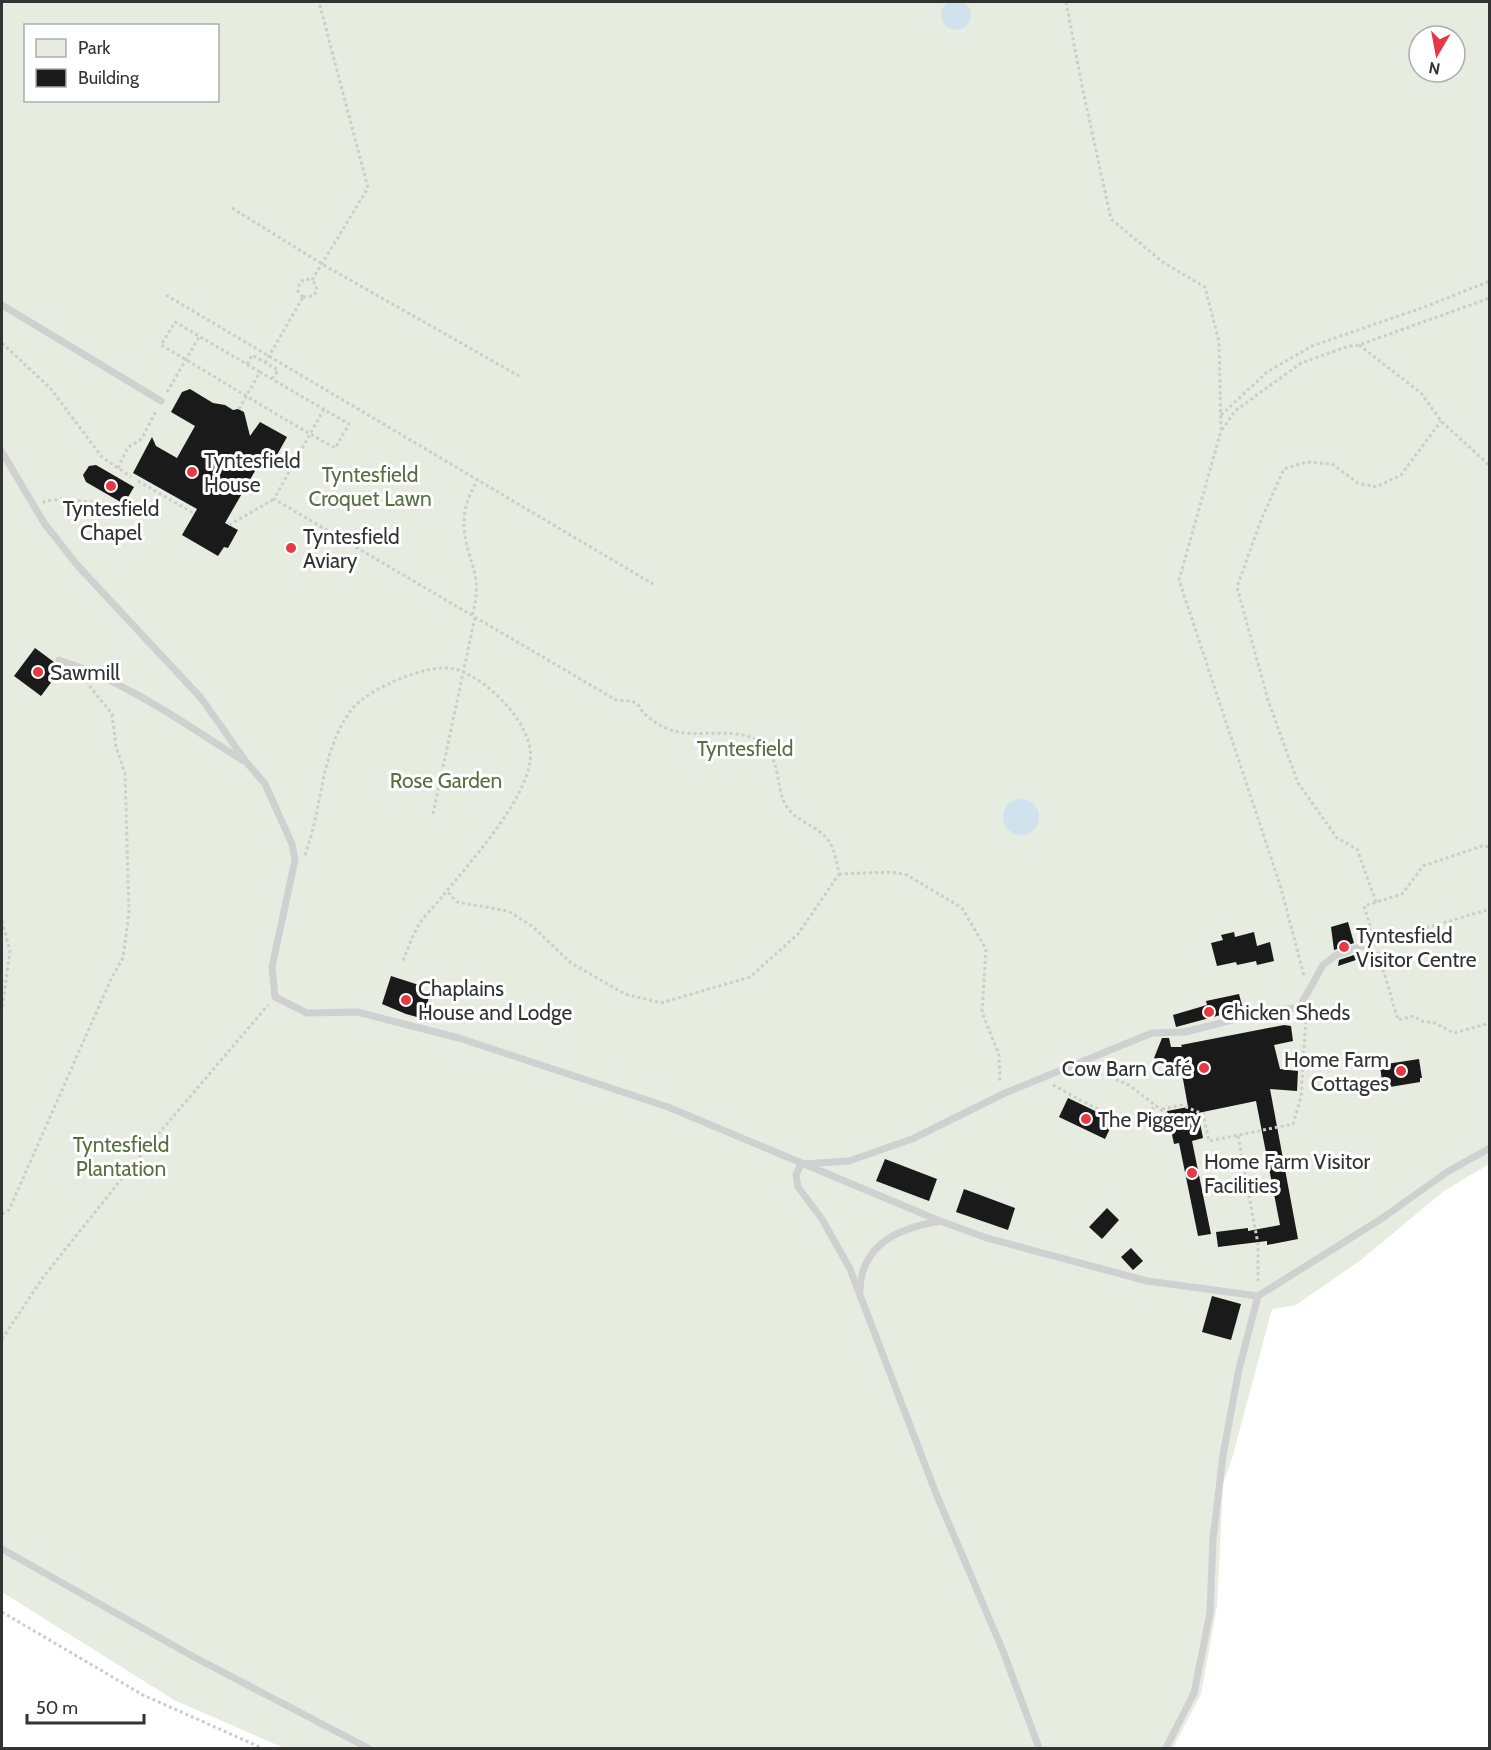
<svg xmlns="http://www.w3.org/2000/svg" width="1491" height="1750" font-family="Cabin,sans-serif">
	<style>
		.green { fill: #e6ecdf; fill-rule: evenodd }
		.water { fill: #cfe2ee }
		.building { fill: #1a1a1a }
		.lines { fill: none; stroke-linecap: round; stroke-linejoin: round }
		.path { stroke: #cdcdcd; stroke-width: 3; stroke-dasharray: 3 3; stroke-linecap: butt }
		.lane { stroke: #d0d0d0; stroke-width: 7 }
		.poi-dot { fill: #e63946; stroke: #fff; stroke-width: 2 }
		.labels { text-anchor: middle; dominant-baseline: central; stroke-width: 6; stroke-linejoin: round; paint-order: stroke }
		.poi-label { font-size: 21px; fill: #333; stroke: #fff; text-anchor: start }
		.park-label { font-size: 21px; fill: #56703f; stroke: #fff }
	</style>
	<rect width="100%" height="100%" fill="#fff"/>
	<!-- green -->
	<path class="green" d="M2 2H1489V1164L1444 1191 1361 1260 1296 1305 1272 1309 1233 1455 1223 1484 1217 1606 1201 1694 1173 1748H284L174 1700 2 1592ZM26 26H218V100H26ZM1419 36H1455V72H1419Z"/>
	<!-- water -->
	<g class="water">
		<circle cx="956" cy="15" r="15"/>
		<circle cx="1021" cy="817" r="18"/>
	</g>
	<!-- building -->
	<g class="building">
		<polygon points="190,389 213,403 225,405 233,410 238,409 244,412 250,436 260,422 287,437 273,462 263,457 225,523 238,530 228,548 224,547 218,556 182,535 197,509 133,473 152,437 156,446 177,458 195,426 171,412 182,392"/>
		<polygon points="96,465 134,487 124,504 86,482 83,475 89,466"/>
		<polygon points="35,648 62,668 41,696 14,676"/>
		<polygon points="1348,922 1354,943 1334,950 1331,927"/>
		<polygon points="1234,932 1235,937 1254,932 1257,946 1270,942 1274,961 1257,965 1256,961 1237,965 1236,962 1217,966 1211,943 1223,940 1221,935"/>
		<polygon points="1357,954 1359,959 1338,966 1339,960"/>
		<polygon points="391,976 419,985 417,993 429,996 427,1006 433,1007 430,1019 428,1020 406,1014 382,1004"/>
		<polygon points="1239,994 1243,1009 1176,1027 1173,1015 1207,1005 1206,1001"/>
		<polygon points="1284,1025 1291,1026 1293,1041 1274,1045 1280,1069 1298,1071 1297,1091 1270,1089 1298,1239 1267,1245 1267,1241 1218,1247 1216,1232 1248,1228 1248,1231 1280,1225 1256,1101 1198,1113 1203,1138 1192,1141 1211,1234 1198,1236 1179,1143 1174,1144 1167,1111 1188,1107 1181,1068 1154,1058 1162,1038 1169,1038 1171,1047 1182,1047 1181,1045"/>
		<polygon points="1419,1059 1422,1078 1420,1078 1420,1082 1390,1087 1389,1080 1382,1081 1380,1065"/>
		<polygon points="1068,1098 1114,1120 1105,1139 1059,1117"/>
		<polygon points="885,1159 937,1179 929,1201 876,1181"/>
		<polygon points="964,1189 1015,1208 1008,1230 956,1212"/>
		<polygon points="1107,1208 1119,1220 1102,1239 1089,1227"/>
		<polygon points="1131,1248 1143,1261 1133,1270 1121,1257"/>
		<polygon points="1212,1296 1241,1304 1231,1340 1202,1332"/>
	</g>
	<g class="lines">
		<!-- path -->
		<g class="path">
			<polyline points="1066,2 1082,86 1111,219 1164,263 1205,287 1219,342 1221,431 1179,580 1281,888 1304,976"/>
			<polyline points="232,208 322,264 519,376"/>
			<polyline points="312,280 368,188 319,2"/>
			<polyline points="166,295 653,584"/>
			<polyline points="303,297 298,291 299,285 304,279 312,280"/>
			<polyline points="303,297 313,296 317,291 316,285 312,280"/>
			<polyline points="2,343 50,388 102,457 131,477"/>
			<polyline points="1359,345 1421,393 1441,421 1490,466"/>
			<polyline points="265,363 303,297"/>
			<polyline points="247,364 252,355 278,370 273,378"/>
			<polyline points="167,392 199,337"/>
			<path d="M239 409 260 372 349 424 335 448C276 415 219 379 161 345L175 322 260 372"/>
			<path d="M324 409 274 499 616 700C622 701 629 700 634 702 639 704 640 709 643 712 651 721 663 728 674 731 701 738 737 726 760 742 781 758 775 783 785 804 795 823 820 825 830 843 835 852 837 863 839 874L798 934 750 977 661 1003 625 994 571 963 532 926 508 911 457 902 447 891"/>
			<polyline points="1221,415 1267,372 1312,346 1427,306 1490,281"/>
			<polyline points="1222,430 1235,411 1301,363 1349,346 1359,345 1490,298"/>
			<polyline points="118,468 128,447 139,441 143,436 156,411"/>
			<polyline points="138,481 195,514"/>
			<polyline points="43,503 45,501 62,499 113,504 119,501"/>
			<polyline points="229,525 274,499"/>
			<path d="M472 615C485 575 466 562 464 526 463 510 469 495 477 481"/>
			<polyline points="433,814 475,617"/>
			<path d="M305 855C323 807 320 751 352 709 368 689 429 662 455 669 487 678 536 726 530 762 523 805 469 863 441 898 434 907 424 916 418 926 412 937 407 951 402 963"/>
			<polyline points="839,874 892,872 907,875 962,908 986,949 982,1012 999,1055 1000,1083"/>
			<polyline points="1376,902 1357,849 1337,838 1298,783 1268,700 1237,587 1261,520 1284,469 1307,462 1332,464 1358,483 1376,487 1401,475 1441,421"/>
			<polyline points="2,921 10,951 2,1010"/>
			<polyline points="1372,932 1364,906 1402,894 1423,866 1482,846 1490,847"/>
			<polyline points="1386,940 1490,909"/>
			<polyline points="1378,952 1398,1020 1414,1016 1421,1021 1435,1023 1454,1033 1490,1023"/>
			<polyline points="1081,1075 1103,1074 1129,1085 1168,1115"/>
			<path d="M1053 1085C1070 1094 1109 1118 1127 1118 1139 1118 1149 1112 1157 1105"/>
			<polyline points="1162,1109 1181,1105 1203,1114 1209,1141 1293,1124 1301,1097 1306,1015"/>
			<polyline points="1238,1136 1258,1244 1258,1283"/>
			<polyline points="2,1214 9,1210 111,979 123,958 129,913 125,773 116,747 112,714 87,683"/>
			<polyline points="2,1339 44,1276 143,1152 268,1005"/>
			<polyline points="2,1612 143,1695 262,1748"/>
		</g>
		<!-- lane -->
		<g class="lane">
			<polyline points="2,305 161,401"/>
			<polyline points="2,452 44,523 78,566 201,698 247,763 265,784 292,844 295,860 272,967 275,997 307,1013 357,1012 459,1038 668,1107 940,1221 987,1238 1147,1281 1258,1296 1381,1219 1447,1172 1490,1148"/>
			<path d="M59 660C125 681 184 723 242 760"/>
			<polyline points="801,1164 796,1175 798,1187 822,1219 850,1269 937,1496 1003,1651 1039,1748"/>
			<polyline points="803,1164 849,1161 912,1139 1005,1093 1152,1033 1185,1032 1272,1010 1299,1008 1323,965 1336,955 1375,942"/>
			<path d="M860 1291C861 1243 900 1228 940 1221"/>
			<polyline points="2,1549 194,1657 368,1748"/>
			<polyline points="1166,1748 1194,1693 1210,1613 1213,1539 1223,1455 1239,1369 1258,1296"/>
		</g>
	</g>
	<!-- markers -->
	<g class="poi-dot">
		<circle cx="192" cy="472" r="6"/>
		<circle cx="111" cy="486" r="6"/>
		<circle cx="291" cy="548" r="6"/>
		<circle cx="38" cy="672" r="6"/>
		<circle cx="1344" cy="947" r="6"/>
		<circle cx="406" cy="1000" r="6"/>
		<circle cx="1209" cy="1012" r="6"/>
		<circle cx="1204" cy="1068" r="6"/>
		<circle cx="1401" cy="1071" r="6"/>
		<circle cx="1086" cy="1119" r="6"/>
		<circle cx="1192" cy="1173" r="6"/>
	</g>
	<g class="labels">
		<!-- poi labels -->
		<g class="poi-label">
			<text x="204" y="460">Tyntesfield<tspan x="204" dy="24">House</tspan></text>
			<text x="111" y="508" text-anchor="middle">Tyntesfield<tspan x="111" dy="24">Chapel</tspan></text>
			<text x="303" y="536">Tyntesfield<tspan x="303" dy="24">Aviary</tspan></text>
			<text x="50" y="672">Sawmill</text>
			<text x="1356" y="935">Tyntesfield<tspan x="1356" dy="24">Visitor Centre</tspan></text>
			<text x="418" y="988">Chaplains<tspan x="418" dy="24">House and Lodge</tspan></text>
			<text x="1221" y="1012">Chicken Sheds</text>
			<text x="1389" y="1059" text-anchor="end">Home Farm<tspan x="1389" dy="24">Cottages</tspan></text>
			<text x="1192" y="1068" text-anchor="end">Cow Barn Café</text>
			<text x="1098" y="1119">The Piggery</text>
			<text x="1204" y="1161">Home Farm Visitor<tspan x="1204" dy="24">Facilities</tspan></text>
		</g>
		<!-- park labels -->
		<g class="park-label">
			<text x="370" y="474">Tyntesfield<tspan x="370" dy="24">Croquet Lawn</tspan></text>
			<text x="745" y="748">Tyntesfield</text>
			<text x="446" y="780">Rose Garden</text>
			<text x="121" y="1144">Tyntesfield<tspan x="121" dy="24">Plantation</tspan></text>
		</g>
	</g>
	<!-- border -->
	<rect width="1491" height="1750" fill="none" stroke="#333333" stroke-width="6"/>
	<!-- legend -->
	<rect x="24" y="24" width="195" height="78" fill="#ffffff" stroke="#adadad" stroke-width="1.5"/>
	<rect x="36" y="39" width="30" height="18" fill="#e6ecdf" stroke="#adadad" stroke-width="1.5"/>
	<text x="78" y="54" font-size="18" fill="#333333">Park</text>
	<rect x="36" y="69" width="30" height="18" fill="#1a1a1a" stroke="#adadad" stroke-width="1.5"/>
	<text x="78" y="84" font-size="18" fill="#333333">Building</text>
	<!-- north arrow -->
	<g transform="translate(1437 54) rotate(190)"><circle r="28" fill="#ffffff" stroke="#adadad" stroke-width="1.5"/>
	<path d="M0-4.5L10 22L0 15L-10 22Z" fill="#e63946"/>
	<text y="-9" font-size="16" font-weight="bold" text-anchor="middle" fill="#333333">N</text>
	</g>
	<!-- scale -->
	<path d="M27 1714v9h117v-9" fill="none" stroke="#333333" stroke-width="3"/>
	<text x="36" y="1714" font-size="18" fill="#333333" stroke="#ffffff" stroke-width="4.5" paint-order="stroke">50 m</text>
</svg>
